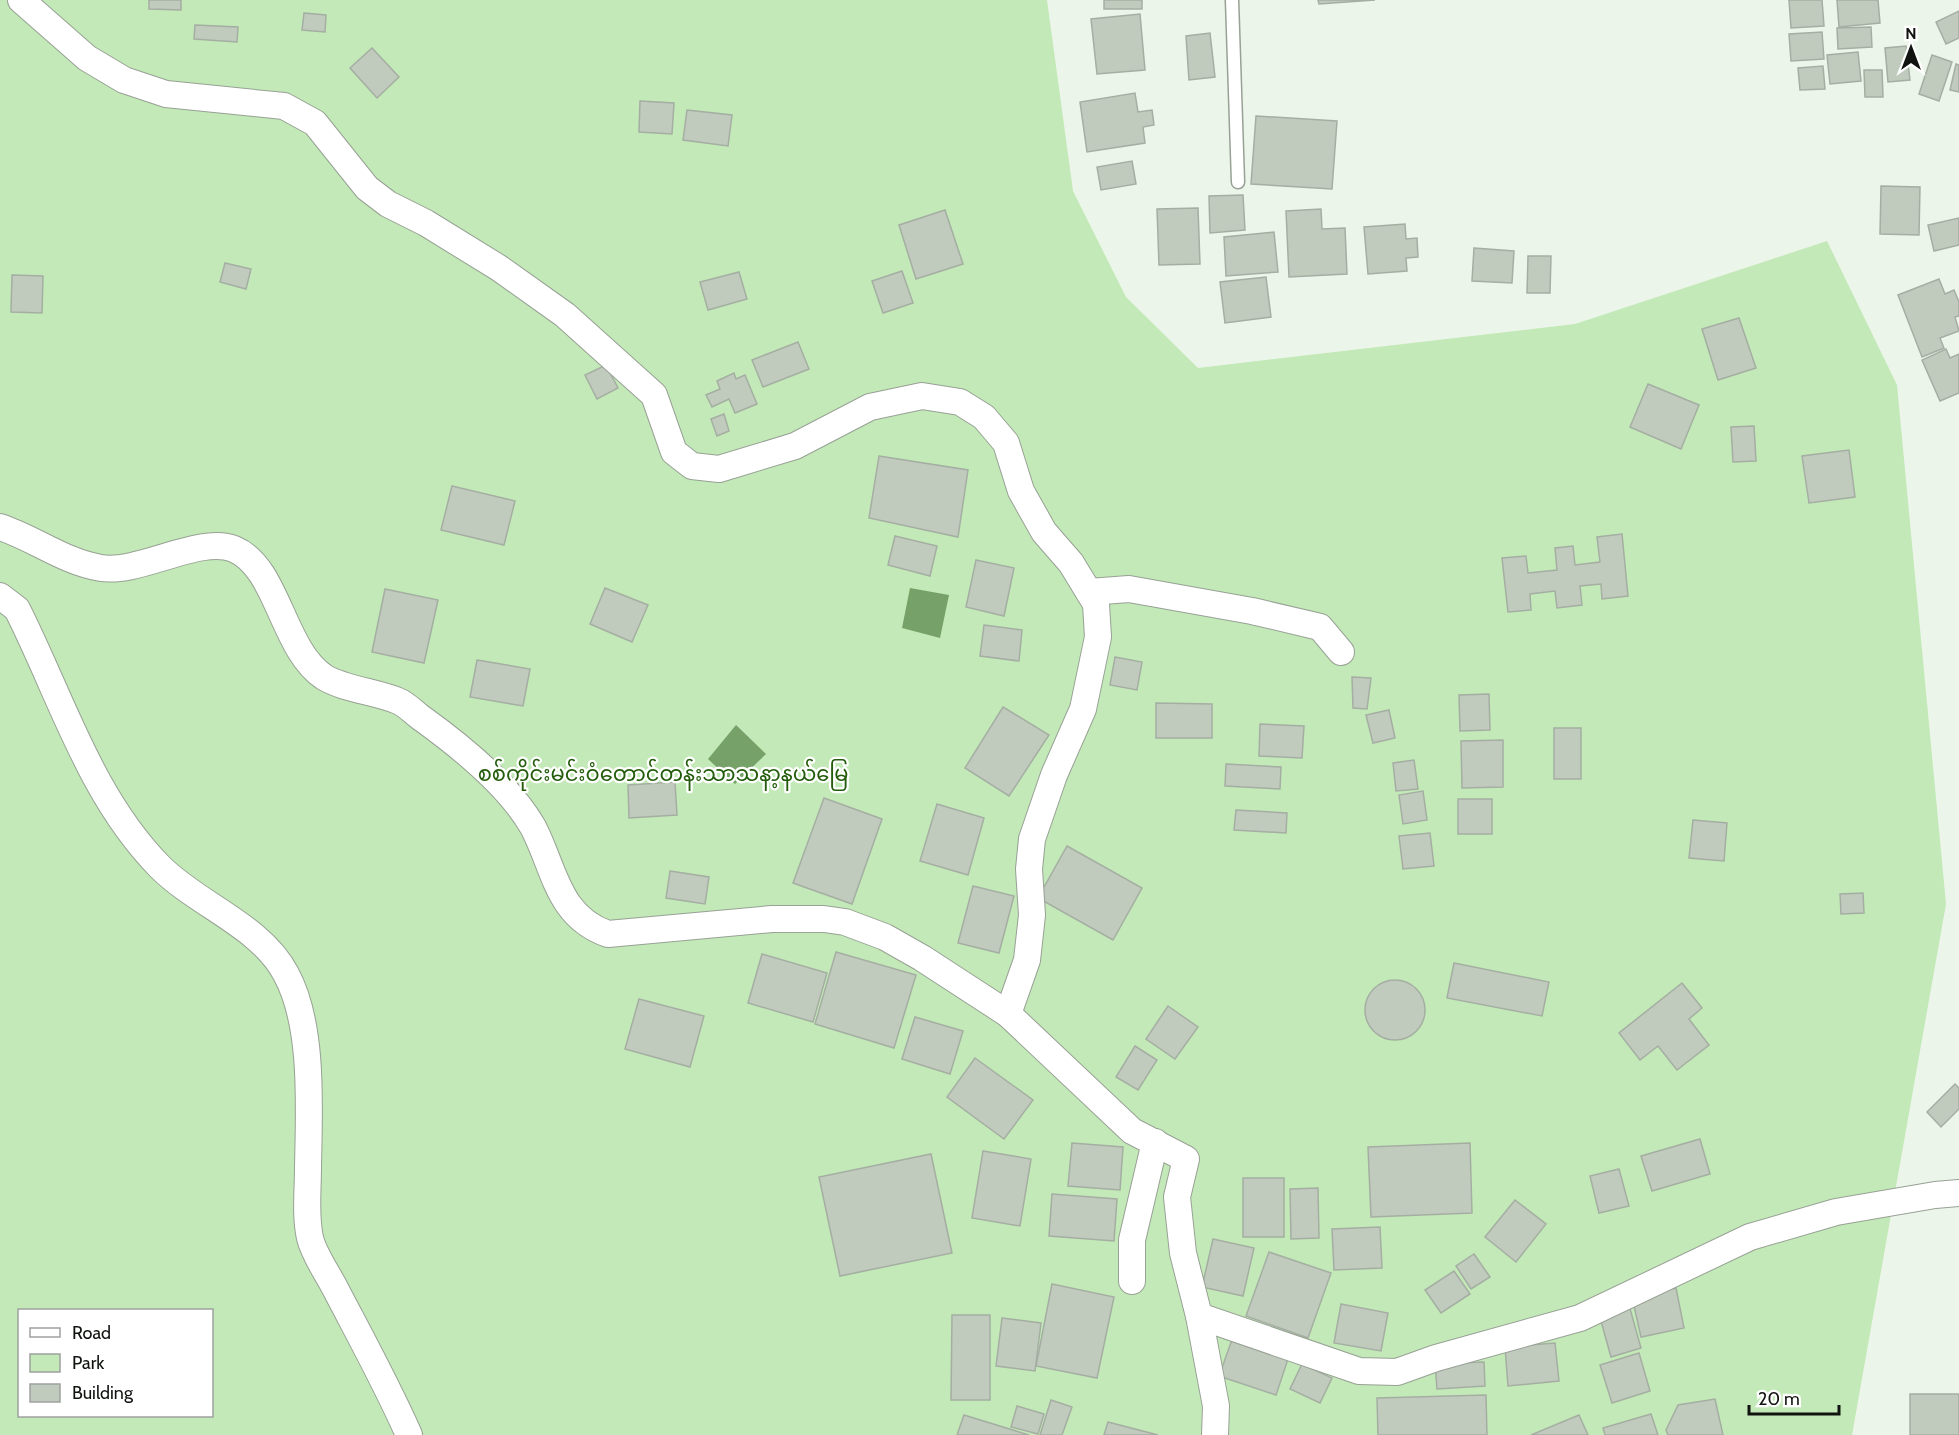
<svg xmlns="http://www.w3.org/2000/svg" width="1959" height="1435" font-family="Cabin,'Noto Sans Myanmar',sans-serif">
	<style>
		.green { fill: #c2e9b7; fill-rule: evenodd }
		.water { fill: #76a269 }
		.building { fill: #c0cabd; stroke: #a5aea2; stroke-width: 1.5 }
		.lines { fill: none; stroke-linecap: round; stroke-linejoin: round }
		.lane-casing { stroke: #98a195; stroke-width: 15 }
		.street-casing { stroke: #98a195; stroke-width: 28 }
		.lane { stroke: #fff; stroke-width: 12 }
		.street { stroke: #fff; stroke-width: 26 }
		.labels { text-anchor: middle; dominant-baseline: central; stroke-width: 4.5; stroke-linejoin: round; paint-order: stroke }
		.park-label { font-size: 21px; fill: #235c0a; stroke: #fff }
	</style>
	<rect width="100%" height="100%" fill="#ecf5e9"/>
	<!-- green -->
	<path class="green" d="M0 0H1047L1073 191 1126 297 1198 368 1575 324 1827 241 1897 385 1946 904 1852 1435H0ZM20 1310H212V1416H20Z"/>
	<!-- water -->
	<g class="water">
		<polygon points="910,588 949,595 940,638 902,628"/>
		<polygon points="736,725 766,754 735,784 708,759"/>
	</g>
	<!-- building -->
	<g class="building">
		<polygon points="149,0 181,0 181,10 149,9"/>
		<rect x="1104" y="0" width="38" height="9"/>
		<polygon points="1318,0 1375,0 1319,4"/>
		<polygon points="1789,0 1822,0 1824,26 1791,28"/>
		<polygon points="1837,0 1878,0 1880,23 1839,27"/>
		<polygon points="1959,11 1959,38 1946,44 1936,22"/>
		<polygon points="304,13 326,15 325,32 302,30"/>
		<polygon points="1140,14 1145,70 1097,74 1091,19"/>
		<polygon points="195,25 238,27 237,42 194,39"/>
		<polygon points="1871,27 1872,47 1838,49 1837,28"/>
		<polygon points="1822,32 1824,59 1791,61 1789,34"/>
		<polygon points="1210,33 1215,77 1189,80 1186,36"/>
		<polygon points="1906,46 1910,80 1888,82 1885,48"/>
		<polygon points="372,48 399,77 377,98 350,68"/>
		<polygon points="1858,52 1861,81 1830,84 1827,55"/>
		<polygon points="1932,55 1952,62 1939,101 1919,94"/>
		<polygon points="1956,64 1959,65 1959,92 1950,90"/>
		<polygon points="1823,66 1825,89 1800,90 1798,68"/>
		<polygon points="1864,70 1882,70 1883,97 1865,97"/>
		<polygon points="1135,93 1138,112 1152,110 1154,125 1143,127 1145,143 1087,152 1080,102"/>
		<polygon points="640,101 674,103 672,134 639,132"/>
		<polygon points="687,110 732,115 728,146 683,140"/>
		<polygon points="1256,116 1337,121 1332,189 1251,184"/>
		<polygon points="1132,161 1136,184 1101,190 1097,167"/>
		<polygon points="1881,186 1920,187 1919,235 1880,234"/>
		<polygon points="1243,195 1245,230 1210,233 1209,196"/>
		<polygon points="1198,208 1200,264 1159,265 1157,209"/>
		<polygon points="1321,209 1322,229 1345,228 1347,274 1289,277 1286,211"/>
		<polygon points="945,210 963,264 916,279 899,225"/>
		<polygon points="1959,218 1959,245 1934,251 1928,225"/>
		<polygon points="1405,224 1406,239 1417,238 1418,257 1406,258 1407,271 1368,274 1364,227"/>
		<polygon points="1274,232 1278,272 1226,276 1224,237"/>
		<polygon points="1474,248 1514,251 1512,283 1472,281"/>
		<polygon points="1528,256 1551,256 1550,293 1527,293"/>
		<polygon points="225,263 251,269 246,289 220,282"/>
		<polygon points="902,271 913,303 883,313 872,281"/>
		<polygon points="739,272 747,299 708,310 700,282"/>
		<polygon points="12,275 43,276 42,313 11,312"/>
		<polygon points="1266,277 1271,317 1225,323 1220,282"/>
		<polygon points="1939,279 1945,294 1954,290 1959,302 1959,316 1955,317 1959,331 1940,338 1944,348 1922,357 1898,295"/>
		<polygon points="1739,318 1756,368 1718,380 1702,329"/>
		<polygon points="798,342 809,369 763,387 752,360"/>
		<polygon points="1946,349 1950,358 1959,354 1959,393 1940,401 1922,360"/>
		<polygon points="606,365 618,388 597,399 585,375"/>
		<polygon points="734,373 736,379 745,375 757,404 735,413 729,399 712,407 706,395 720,389 717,381"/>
		<polygon points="1648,384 1699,405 1681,449 1630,427"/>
		<polygon points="724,414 729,431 717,436 711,419"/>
		<polygon points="1754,426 1756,461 1733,462 1731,427"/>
		<polygon points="1849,450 1855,497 1809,503 1802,456"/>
		<polygon points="879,456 968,470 958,537 869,518"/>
		<polygon points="452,486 515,501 504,545 441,530"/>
		<polygon points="1622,534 1628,596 1602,599 1601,584 1580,586 1582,605 1557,608 1555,591 1530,594 1531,610 1508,612 1502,558 1526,556 1528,573 1557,570 1555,548 1573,546 1575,565 1600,562 1597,537"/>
		<polygon points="895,536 937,546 930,576 888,565"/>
		<polygon points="976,560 1014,568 1004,616 966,607"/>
		<polygon points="605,588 648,605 632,642 590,624"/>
		<polygon points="385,589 438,600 424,663 372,652"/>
		<polygon points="984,625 1022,630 1019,661 980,656"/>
		<polygon points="1115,657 1142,662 1137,690 1110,685"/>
		<polygon points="477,660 530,669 523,706 470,697"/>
		<polygon points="1352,677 1371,678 1367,709 1353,708"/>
		<polygon points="1489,694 1490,730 1460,731 1459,695"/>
		<polygon points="1156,703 1212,704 1212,738 1156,738"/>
		<polygon points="1003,707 1049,735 1009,796 965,768"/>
		<polygon points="1389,710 1395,738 1373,743 1366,715"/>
		<polygon points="1260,724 1304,726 1302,758 1259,756"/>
		<rect x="1554" y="728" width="27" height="51"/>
		<polygon points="1503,740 1503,787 1462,788 1461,741"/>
		<polygon points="1414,760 1418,789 1396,791 1393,763"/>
		<polygon points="1226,764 1281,767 1280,789 1225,786"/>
		<polygon points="675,782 677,815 629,818 628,785"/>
		<polygon points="1423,791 1427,820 1403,824 1399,795"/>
		<polygon points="824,798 882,819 852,904 793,883"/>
		<rect x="1458" y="799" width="34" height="35"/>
		<polygon points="937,804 984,818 968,875 920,861"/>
		<polygon points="1236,810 1287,813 1286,833 1234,830"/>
		<polygon points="1693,820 1727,823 1724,861 1689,858"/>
		<polygon points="1430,833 1434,866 1403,869 1399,836"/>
		<polygon points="1067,846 1142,888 1113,940 1038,898"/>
		<polygon points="670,871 709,877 705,904 666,898"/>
		<polygon points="973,886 1014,896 999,953 958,943"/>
		<polygon points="1863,893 1864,913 1841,914 1840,894"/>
		<polygon points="836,952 916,975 894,1048 815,1024"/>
		<polygon points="762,954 827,973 813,1022 748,1003"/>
		<polygon points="1454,963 1549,982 1542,1016 1447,998"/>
		<circle cx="1395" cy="1010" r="30"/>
		<polygon points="1682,983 1702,1008 1689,1019 1709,1045 1677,1070 1658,1046 1640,1060 1619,1033"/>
		<polygon points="639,999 704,1016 690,1067 625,1049"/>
		<polygon points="1168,1006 1198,1027 1175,1059 1146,1039"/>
		<polygon points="915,1017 963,1031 950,1074 902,1059"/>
		<polygon points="1135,1046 1157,1060 1138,1090 1116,1077"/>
		<polygon points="975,1058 1033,1100 1004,1139 947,1097"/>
		<polygon points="1955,1084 1959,1088 1959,1109 1941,1127 1927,1112"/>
		<polygon points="1700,1139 1710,1174 1652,1191 1641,1156"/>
		<polygon points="1072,1143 1123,1147 1120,1190 1068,1186"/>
		<polygon points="1470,1143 1472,1213 1371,1217 1368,1147"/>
		<polygon points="983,1151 1031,1159 1020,1226 972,1218"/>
		<polygon points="931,1154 952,1253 840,1276 819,1177"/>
		<polygon points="1619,1169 1629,1206 1599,1213 1590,1176"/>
		<rect x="1243" y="1178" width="41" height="59"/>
		<polygon points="1318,1188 1319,1238 1291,1239 1290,1189"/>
		<polygon points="1052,1194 1117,1199 1114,1241 1049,1236"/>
		<polygon points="1515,1200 1546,1224 1516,1262 1485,1237"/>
		<polygon points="1380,1227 1382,1268 1334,1270 1332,1229"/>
		<polygon points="1213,1239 1254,1248 1243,1296 1202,1287"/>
		<polygon points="1269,1252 1331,1273 1308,1338 1246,1316"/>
		<polygon points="1474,1254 1490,1277 1471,1289 1456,1266"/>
		<polygon points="1454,1271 1470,1294 1441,1313 1425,1290"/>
		<polygon points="1052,1284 1114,1297 1097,1378 1036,1366"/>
		<polygon points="1676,1288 1684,1328 1641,1337 1632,1297"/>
		<polygon points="1341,1304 1388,1313 1381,1351 1334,1343"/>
		<polygon points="1629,1305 1641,1348 1611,1357 1599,1314"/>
		<polygon points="952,1315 990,1315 990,1400 951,1400"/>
		<polygon points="1002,1318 1041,1323 1035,1371 996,1366"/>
		<polygon points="1233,1337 1289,1356 1276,1395 1219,1376"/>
		<polygon points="1555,1343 1559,1381 1508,1386 1505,1347"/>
		<polygon points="1639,1353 1650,1391 1612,1403 1600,1365"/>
		<polygon points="1484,1362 1485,1386 1437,1389 1435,1364"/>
		<polygon points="1302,1364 1332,1378 1320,1403 1290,1389"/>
		<rect x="1910" y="1394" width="49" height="41"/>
		<polygon points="1486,1395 1487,1435 1378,1435 1377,1398"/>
		<polygon points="1715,1399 1723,1435 1668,1435 1666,1430 1678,1405"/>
		<polygon points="1051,1400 1072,1407 1062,1435 1040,1435"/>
		<polygon points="1017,1406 1044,1414 1038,1434 1011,1427"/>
		<polygon points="1651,1414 1658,1435 1605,1435 1603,1428"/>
		<polygon points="964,1415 1029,1435 957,1435"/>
		<polygon points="1579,1415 1588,1435 1531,1435"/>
		<polygon points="1108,1422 1158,1435 1104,1435"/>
	</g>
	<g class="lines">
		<defs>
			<polyline id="lane" points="1232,0 1238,182"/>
			<g id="street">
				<polyline points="21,0 87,58 124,80 166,94 284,106 315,123 367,188 388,204 426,223 499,268 565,315 654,395 674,452 692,466 719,469 795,446 870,407 922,396 960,402 984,417 1006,443 1021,491 1044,532 1071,563 1096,604 1098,637 1083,709 1054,775 1032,839 1029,869 1032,915 1027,960 1008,1014"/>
				<path d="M0 527C34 538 64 562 101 568 140 574 200 535 234 549 278 567 282 649 324 677 343 689 377 692 398 701 406 704 413 712 420 717 459 745 509 785 533 827 555 869 557 916 608 934L772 919H824L845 922 885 937 922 958 1008 1014 1132 1131 1186 1159 1177 1197 1183 1253 1199 1316 1359 1371 1397 1372 1436 1358 1580 1318 1750 1237 1836 1212 1935 1195 1959 1193"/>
				<polyline points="1089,592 1129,589 1252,611 1320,627 1341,652"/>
				<path d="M0 596 17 609C61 696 90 796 160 867 198 905 261 926 286 974 314 1025 309 1109 308 1167 308 1191 305 1215 310 1238 314 1255 328 1274 336 1290 361 1338 387 1385 409 1435"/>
				<polyline points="1132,1281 1132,1240 1155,1142"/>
				<polyline points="1199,1316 1216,1406 1215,1435"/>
			</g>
		</defs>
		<!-- lane casing -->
		<use href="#lane" class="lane-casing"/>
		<!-- street casing -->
		<use href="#street" class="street-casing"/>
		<!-- lane -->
		<use href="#lane" class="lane"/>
		<!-- street -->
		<use href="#street" class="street"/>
	</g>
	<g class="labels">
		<!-- park labels -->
		<g class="park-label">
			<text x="663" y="773">စစ်ကိုင်းမင်းဝံတောင်တန်းသာသနာ့နယ်မြေ</text>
		</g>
	</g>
	<!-- legend -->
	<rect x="18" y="1309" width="195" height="108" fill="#ffffff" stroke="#9fa19f" stroke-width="1.5"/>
	<rect x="30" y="1328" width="30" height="9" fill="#ffffff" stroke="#9fa19f" stroke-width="1.5"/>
	<text x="72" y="1339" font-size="18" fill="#10130f">Road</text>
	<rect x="30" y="1354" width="30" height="18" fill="#c2e9b7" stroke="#9fa19f" stroke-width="1.5"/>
	<text x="72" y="1369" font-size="18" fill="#10130f">Park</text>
	<rect x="30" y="1384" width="30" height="18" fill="#c0cabd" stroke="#9fa19f" stroke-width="1.5"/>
	<text x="72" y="1399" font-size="18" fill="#10130f">Building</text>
	<!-- north arrow -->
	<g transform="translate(1911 48)" stroke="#ffffff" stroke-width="4.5" paint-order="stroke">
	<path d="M0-4.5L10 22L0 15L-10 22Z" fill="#10130f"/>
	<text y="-9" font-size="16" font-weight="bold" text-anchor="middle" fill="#10130f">N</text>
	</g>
	<!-- scale -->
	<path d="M1749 1405v9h90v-9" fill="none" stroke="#10130f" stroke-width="3"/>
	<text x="1758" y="1405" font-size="18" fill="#10130f" stroke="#ffffff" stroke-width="4.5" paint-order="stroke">20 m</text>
</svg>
